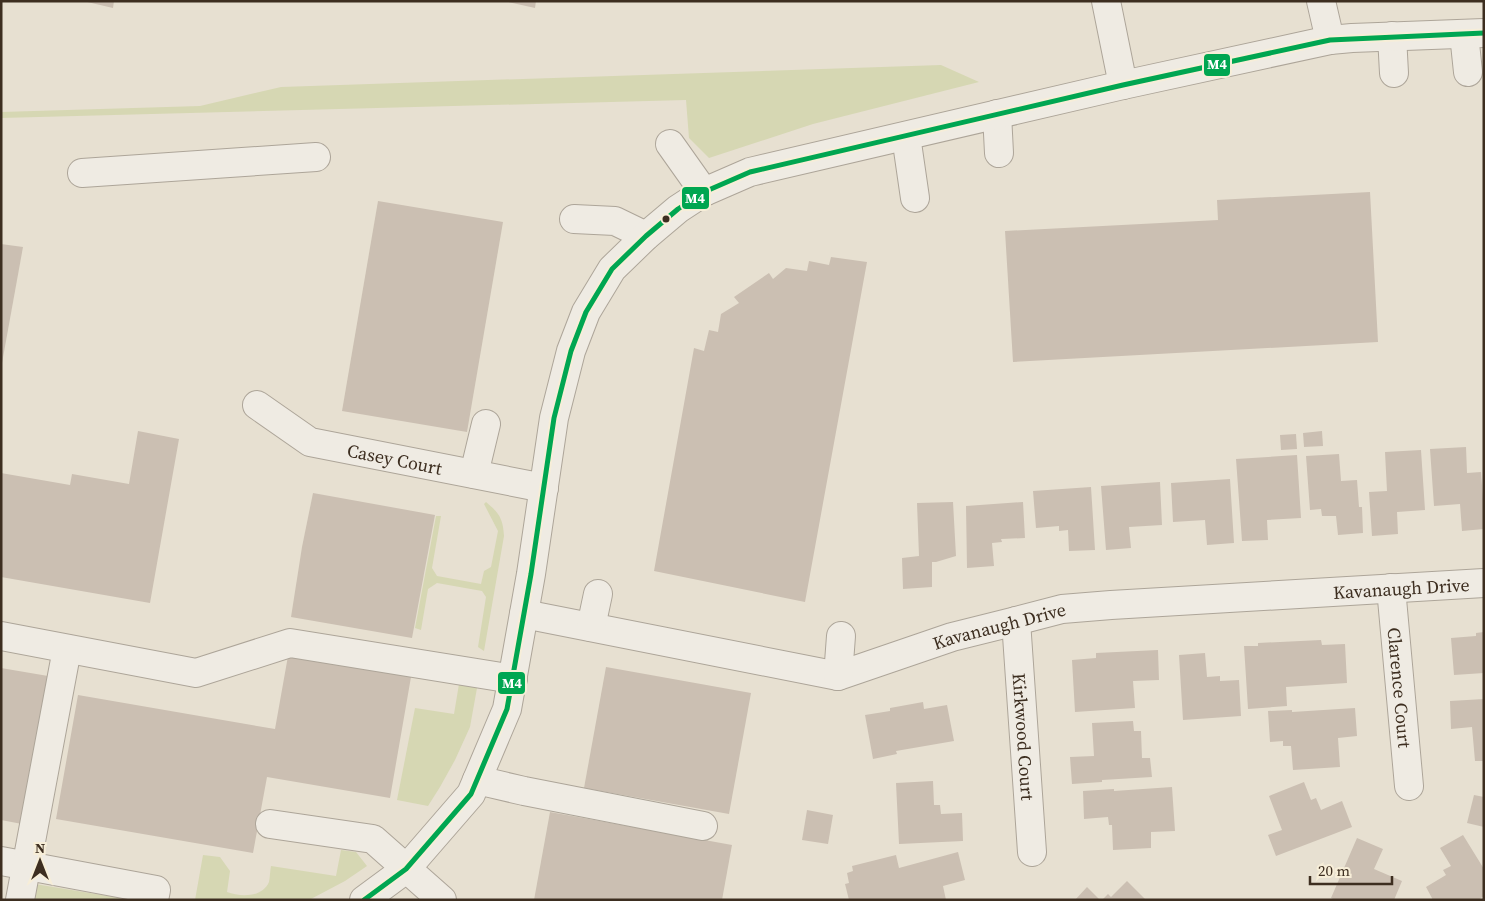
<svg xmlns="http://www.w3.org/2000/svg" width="1485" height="901" font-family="'Source Serif 4',serif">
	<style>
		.green { fill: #d6d7b3 }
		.building { fill: #cbbfb2 }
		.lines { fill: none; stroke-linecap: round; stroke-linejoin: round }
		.minor-casing { stroke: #ada599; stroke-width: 30 }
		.minor { stroke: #efebe3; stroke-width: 28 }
		.bus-1-casing { stroke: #f7eed8; stroke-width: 9 }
		.bus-1 { stroke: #00a651; stroke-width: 5 }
		.bus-dot { fill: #3d2e20; stroke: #f7eed8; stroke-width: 2 }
		.labels { text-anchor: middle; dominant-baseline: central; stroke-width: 5; stroke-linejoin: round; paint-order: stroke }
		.street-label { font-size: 18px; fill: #3d2e20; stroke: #f7eed8 }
		.line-badge { stroke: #f7eed8; stroke-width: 2 }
		.badge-label { font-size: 14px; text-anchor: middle; font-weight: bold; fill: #fff }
	</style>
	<rect width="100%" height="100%" fill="#e7e0d1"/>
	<!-- green -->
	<g class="green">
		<polygon points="941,65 979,82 813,124 709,158 689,138 686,100 1,118 1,112 200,106 281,87"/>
		<path d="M486 502C499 513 503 518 504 536L484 651 478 647 486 597 482 591 437 583 428 589 421 630 415 628 436 516H441L432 568 437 576 481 584 484 571 491 567 498 531 484 504Z"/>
		<polygon points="459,684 477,688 470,727 455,760 440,787 428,806 397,800 415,708 454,714"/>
		<path d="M341 850 356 852 367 866 345 881 309 900H195L203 855 220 857 230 871 227 892C240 897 262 898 269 882 270 877 270 871 271 866L336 876Z"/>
		<polygon points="35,884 120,898 122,900 40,900 32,898"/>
	</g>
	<!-- building -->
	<g class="building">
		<polygon points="83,1 114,1 113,8"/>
		<polygon points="504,1 536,1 535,8"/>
		<polygon points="1370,192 1378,342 1013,362 1005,231 1218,220 1217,200"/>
		<polygon points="378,201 503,222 467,432 342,411"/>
		<polygon points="1,244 23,247 2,363 1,363"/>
		<polygon points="831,257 867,262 805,602 654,571 694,348 704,351 709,330 718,332 721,314 739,303 734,297 769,273 773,279 786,268 807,271 809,261 829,265"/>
		<polygon points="138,431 179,439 150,603 1,577 1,473 70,485 72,474 129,484"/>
		<polygon points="1322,431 1323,446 1304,447 1303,433"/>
		<polygon points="1296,434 1297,449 1281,450 1280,435"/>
		<polygon points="1466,447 1467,473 1481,472 1483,499 1484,499 1484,529 1462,531 1460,504 1434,506 1430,449"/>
		<polygon points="1421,450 1425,510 1397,512 1398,534 1372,536 1369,492 1387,491 1385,452"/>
		<polygon points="1339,454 1341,481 1357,480 1359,507 1362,507 1363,533 1338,535 1336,516 1322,516 1321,509 1310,510 1306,456"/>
		<polygon points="1297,455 1301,518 1267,520 1268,540 1242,541 1236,459"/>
		<polygon points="1230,479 1234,543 1207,545 1205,520 1173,522 1171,483"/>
		<polygon points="1160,482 1162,525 1129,527 1131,548 1106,550 1101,486"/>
		<polygon points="1091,487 1095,550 1069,551 1068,530 1059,531 1059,526 1036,528 1033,491"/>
		<polygon points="313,493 435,515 412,638 291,617 302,547"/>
		<polygon points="953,502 956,556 936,562 932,562 932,587 903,589 902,558 919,556 917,503"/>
		<polygon points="1023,502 1025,538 1001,539 1002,542 992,543 994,566 967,568 966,506"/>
		<polygon points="1484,632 1484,673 1454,675 1451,638 1476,636 1476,633"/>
		<polygon points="1321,640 1322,645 1345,644 1347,683 1286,687 1287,706 1248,709 1244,646 1258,646 1258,643"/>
		<polygon points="1158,650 1159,680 1133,681 1135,708 1075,712 1072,660 1096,658 1096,653"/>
		<polygon points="1205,653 1207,677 1220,676 1220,681 1239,680 1241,716 1183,720 1179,655"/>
		<polygon points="288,656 411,677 390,798 267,777 253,853 56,819 78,695 275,729"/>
		<polygon points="606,667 751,693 729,814 584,788"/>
		<polygon points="1,668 48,676 22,824 1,820"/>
		<polygon points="1484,699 1484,761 1475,761 1472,727 1451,729 1450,701"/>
		<polygon points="923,702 924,709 947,705 954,741 896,751 897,754 873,759 865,715 890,711 890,708"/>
		<polygon points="1355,708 1357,736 1338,738 1340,767 1293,770 1291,746 1283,746 1283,741 1270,742 1268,711 1292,710 1292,712"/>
		<polygon points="1133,721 1134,731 1141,731 1142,758 1150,758 1152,777 1102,780 1102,782 1072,784 1070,757 1094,756 1092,723"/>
		<polygon points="933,781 934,805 940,805 941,814 962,813 963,841 899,844 896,783"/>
		<polygon points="1304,782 1311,800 1316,798 1321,810 1342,801 1352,827 1276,856 1268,835 1282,830 1269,796"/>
		<polygon points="1172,787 1175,831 1151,832 1151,848 1113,850 1112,825 1109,825 1108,817 1084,819 1083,791 1114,789 1114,791"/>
		<polygon points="1474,795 1484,797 1484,827 1467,823"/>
		<polygon points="807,810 833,815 828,844 802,840"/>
		<polygon points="550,812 732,845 722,900 534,900"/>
		<polygon points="1463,835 1484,869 1484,896 1478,900 1433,900 1426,887 1446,875 1443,870 1451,866 1440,848"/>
		<polygon points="1357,838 1383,849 1374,869 1402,881 1394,900 1335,900 1331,898"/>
		<polygon points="958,852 965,880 943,886 946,900 849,900 845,884 849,883 847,873 853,871 852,866 896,855 899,868"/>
		<polygon points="1127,881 1146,900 1102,900 1108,894 1111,897"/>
		<polygon points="1087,887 1100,900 1075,900"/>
	</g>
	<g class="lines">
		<defs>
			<g id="minor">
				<polyline points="1106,1 1123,85"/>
				<polyline points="1321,1 1330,40"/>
				<polyline points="1464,34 1468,72"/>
				<polyline points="1392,36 1394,73"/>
				<polyline points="997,114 999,153"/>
				<polyline points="906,136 915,198"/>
				<polyline points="670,144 704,192"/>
				<polyline points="82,173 316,157"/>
				<polyline points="574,219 615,221 646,236"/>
				<path id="s1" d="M257 405 310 442 544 488"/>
				<polyline points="474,474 486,424"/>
				<path id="s2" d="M1391 588 1409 786"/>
				<path id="s3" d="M524 614 838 676 952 637 1016 621 1062 609 1111 605 1484 583"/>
				<path id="s4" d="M1016 621 1032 852"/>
				<polyline points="591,627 598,594"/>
				<polyline points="1,636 196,673 290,643 513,679"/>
				<polyline points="838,676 841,636"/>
				<polyline points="477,780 524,791 703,826"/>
				<polyline points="270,824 373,839 442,900"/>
				<polyline points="1,861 156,890 154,900"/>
				<polyline points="20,900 67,649"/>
				<polyline points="364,900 406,869 471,794 507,709 531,574 554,418 571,351 586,312 612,269 646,236 678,209 704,192 750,172 1123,85 1330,40 1352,38 1484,33"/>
			</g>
		</defs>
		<!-- minor casing -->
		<use href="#minor" class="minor-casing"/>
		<!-- minor -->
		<use href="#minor" class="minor"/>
		<defs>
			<polyline id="bus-1" points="364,900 406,869 471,794 507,709 531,574 554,418 571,351 586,312 612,269 646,236 678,209 704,192 750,172 1123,85 1330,40 1484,33"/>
		</defs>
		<!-- bus-1 casing -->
		<use href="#bus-1" class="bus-1-casing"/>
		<!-- bus-1 -->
		<use href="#bus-1" class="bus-1"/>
	</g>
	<!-- markers -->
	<circle class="bus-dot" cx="666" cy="219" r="4.5"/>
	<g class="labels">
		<!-- street labels -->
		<g class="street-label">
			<text stroke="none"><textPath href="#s1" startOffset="151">Casey Court</textPath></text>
			<text stroke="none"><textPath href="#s3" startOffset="894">Kavanaugh Drive</textPath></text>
			<text stroke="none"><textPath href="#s3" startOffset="489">Kavanaugh Drive</textPath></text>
			<text stroke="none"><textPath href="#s2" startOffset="100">Clarence Court</textPath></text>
			<text stroke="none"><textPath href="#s4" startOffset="116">Kirkwood Court</textPath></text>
		</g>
	</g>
	<g class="line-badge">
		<rect x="1203" y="53" width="28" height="24" rx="5" fill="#00a651"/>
		<rect x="681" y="186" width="29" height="24" rx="5" fill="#00a651"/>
		<rect x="497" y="671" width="29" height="24" rx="5" fill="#00a651"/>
	</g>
	<g class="badge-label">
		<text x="1217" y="69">M4</text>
		<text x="695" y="203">M4</text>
		<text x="512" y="688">M4</text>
	</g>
	<!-- border -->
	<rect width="1485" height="901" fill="none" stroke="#3d2e20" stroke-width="5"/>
	<!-- north arrow -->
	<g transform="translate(40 861)" stroke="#f7eed8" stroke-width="4" paint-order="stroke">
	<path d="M0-4L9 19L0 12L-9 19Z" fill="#3d2e20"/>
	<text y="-8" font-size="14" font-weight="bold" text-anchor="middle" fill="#3d2e20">N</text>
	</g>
	<!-- scale -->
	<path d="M1310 876v8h82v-8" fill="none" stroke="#3d2e20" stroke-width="2.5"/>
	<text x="1318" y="876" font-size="15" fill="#3d2e20" stroke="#f7eed8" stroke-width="4" paint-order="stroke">20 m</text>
</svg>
